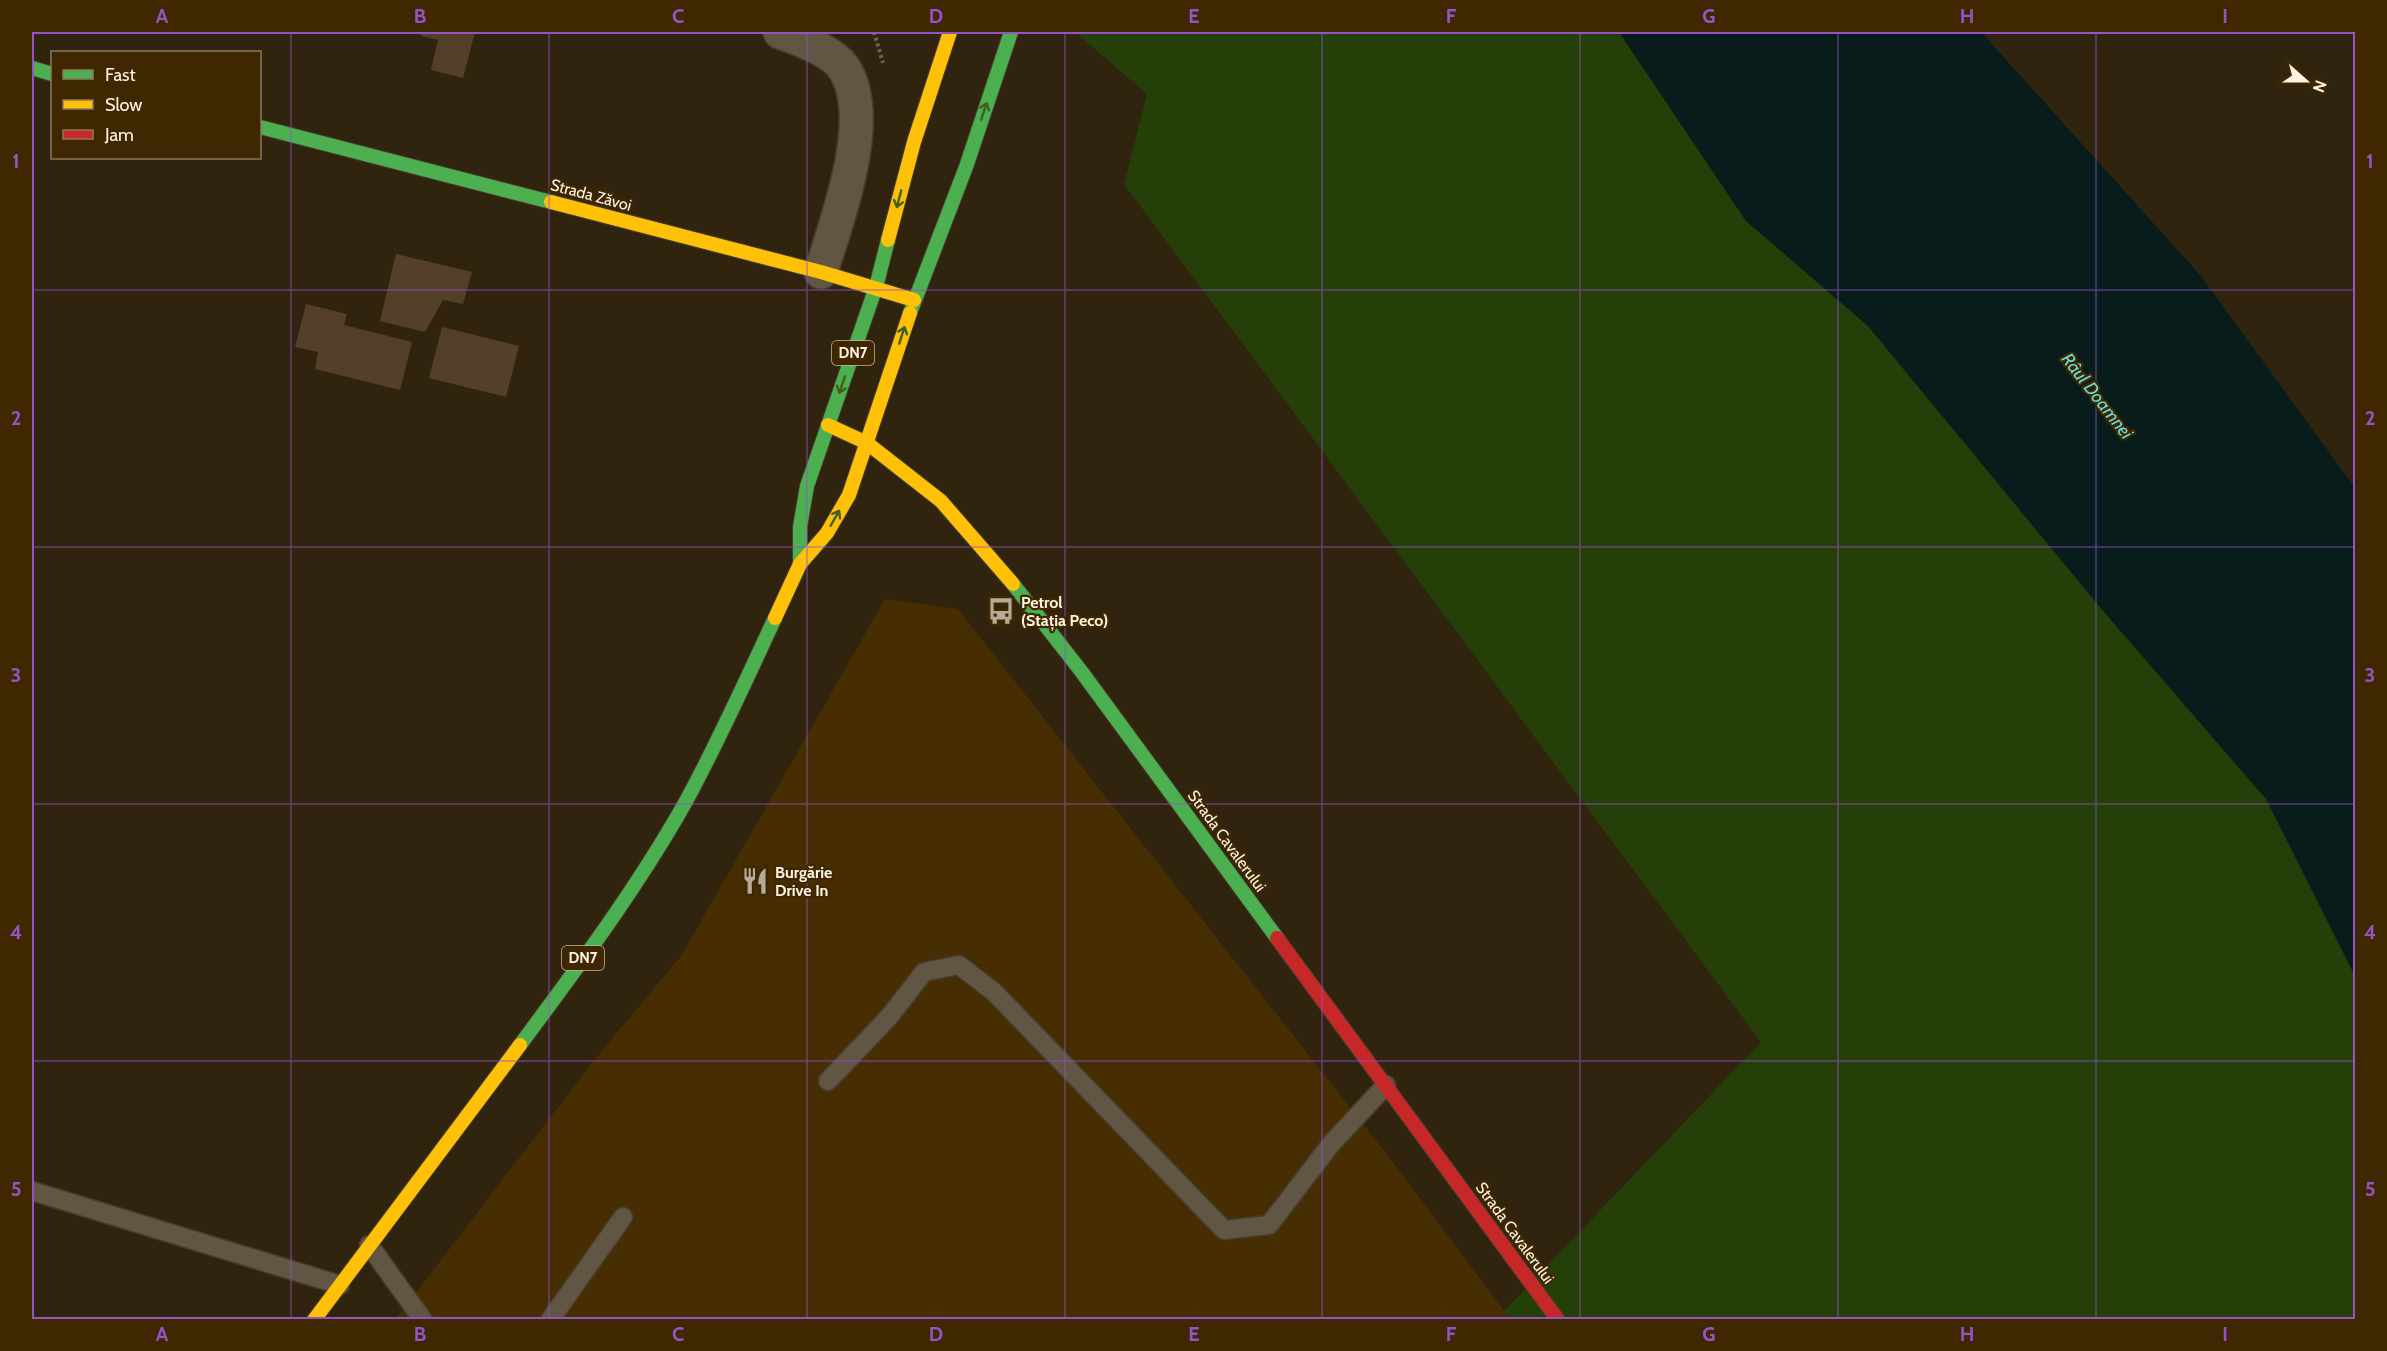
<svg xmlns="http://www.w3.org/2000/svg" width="2387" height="1351" font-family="Cabin,sans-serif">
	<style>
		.built { fill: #462d02 }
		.green { fill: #253f09 }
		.water { fill: #081d1b }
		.building { fill: #54402a }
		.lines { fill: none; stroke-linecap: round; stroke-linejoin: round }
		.lane-casing { stroke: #463d2f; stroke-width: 21 }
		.street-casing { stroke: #463d2f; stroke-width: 36 }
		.fast-casing { stroke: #463d2f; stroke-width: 16 }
		.slow-casing { stroke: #463d2f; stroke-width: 16 }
		.jam-casing { stroke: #463d2f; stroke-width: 16 }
		.path { stroke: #6d6455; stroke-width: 4; stroke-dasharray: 3 3; stroke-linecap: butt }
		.lane { stroke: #615544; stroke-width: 18 }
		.street { stroke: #615544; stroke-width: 33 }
		.fast { stroke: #4caf50; stroke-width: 14 }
		.slow { stroke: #ffc107; stroke-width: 14 }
		.jam { stroke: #c62828; stroke-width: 14 }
		.oneway { stroke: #445e21 }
		.grid { fill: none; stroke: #9554c6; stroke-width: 1.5; stroke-opacity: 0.55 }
		.labels { text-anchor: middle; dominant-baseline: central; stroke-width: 4.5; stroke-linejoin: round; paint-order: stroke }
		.shield { fill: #3f2801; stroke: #c5b6a0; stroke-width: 1.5 }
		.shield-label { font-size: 15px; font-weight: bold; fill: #fef3e4 }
		.street-label { font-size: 16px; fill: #fef3e4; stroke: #3f2801 }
		.poi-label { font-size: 16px; font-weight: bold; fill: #fef3e4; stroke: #3f2801; text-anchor: start }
		.water-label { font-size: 18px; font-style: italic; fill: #68dfde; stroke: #3f2801 }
		.neatline { fill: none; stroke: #9554c6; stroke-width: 2 }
		.grid-label { font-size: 20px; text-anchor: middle; font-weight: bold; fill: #9554c6 }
	</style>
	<rect width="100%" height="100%" fill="#31240f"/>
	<!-- built -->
	<polygon class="built" points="885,599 958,609 1396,1166 1510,1319 395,1320 591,1064 681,956"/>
	<!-- green -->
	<polygon class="green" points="1075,32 1619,32 1746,221 1868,326 2099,606 2266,799 2355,976 2355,1319 1510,1319 1504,1311 1761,1042 1124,184 1147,94"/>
	<!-- water -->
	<polygon class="water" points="1619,32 1981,32 2201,276 2355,488 2355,976 2266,799 2099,606 1868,326 1746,221"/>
	<!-- building -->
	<g class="building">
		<polygon points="422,32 475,32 463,78 431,70 438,40 421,36"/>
		<polygon points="396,254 472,272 463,304 443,300 425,332 380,321"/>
		<polygon points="306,304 347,314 344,325 412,342 400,390 315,369 318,352 295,347"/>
		<polygon points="442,327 519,346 506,397 429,378"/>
	</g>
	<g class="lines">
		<defs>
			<g id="lane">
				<polyline points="828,1081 889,1017 924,972 959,965 994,992 1224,1230 1269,1225 1331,1144 1386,1085"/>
				<polyline points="32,1191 340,1285"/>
				<polyline points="369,1245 423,1320"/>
				<polyline points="550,1320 623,1217"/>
			</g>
			<path id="street" d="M780 32C797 38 832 51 843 67 877 116 837 219 821 272"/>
			<g id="fast">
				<polyline points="32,68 52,74"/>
				<polyline points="260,127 551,202"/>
				<polyline points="910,313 966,167 1011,32"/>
				<polyline points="800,564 800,527 807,486 876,287 888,240"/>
				<polyline points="1013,584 1081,671 1277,938"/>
				<path d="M520 1045C578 967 637 888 685 803 718 743 746 680 775 618"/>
			</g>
			<g id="slow">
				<polyline points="551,202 821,272 914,300"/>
				<polyline points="888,240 914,142 950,32"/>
				<polyline points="828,425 867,443 941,501 1013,584"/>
				<polyline points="775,618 800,564 827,533 849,495 910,313"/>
				<polyline points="314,1320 520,1045"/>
			</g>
			<polyline id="jam" points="1277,938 1558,1320"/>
		</defs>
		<!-- lane casing -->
		<use href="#lane" class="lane-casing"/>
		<!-- street casing -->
		<use href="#street" class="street-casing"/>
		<!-- fast casing -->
		<use href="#fast" class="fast-casing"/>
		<!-- slow casing -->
		<use href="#slow" class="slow-casing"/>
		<!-- jam casing -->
		<use href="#jam" class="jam-casing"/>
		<!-- path -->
		<polyline class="path" points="874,32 883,63"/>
		<!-- lane -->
		<use href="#lane" class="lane"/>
		<!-- street -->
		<use href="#street" class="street"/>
		<!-- fast -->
		<use href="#fast" class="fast"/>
		<!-- slow -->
		<use href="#slow" class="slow"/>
		<!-- jam -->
		<use href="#jam" class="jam"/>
	</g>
	<!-- one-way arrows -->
	<defs><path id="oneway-shaft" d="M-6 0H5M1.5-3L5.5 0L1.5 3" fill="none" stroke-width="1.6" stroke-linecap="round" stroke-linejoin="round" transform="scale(1.5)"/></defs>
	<g class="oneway">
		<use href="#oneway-shaft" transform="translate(984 111) rotate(-72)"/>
		<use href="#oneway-shaft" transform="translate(899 199) rotate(105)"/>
		<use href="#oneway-shaft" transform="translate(902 335) rotate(-72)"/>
		<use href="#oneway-shaft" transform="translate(842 385) rotate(109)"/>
		<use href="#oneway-shaft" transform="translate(835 518) rotate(-60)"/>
	</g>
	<!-- grid -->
	<path class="grid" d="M291 32V1320M549 32V1320M807 32V1320M1065 32V1320M1322 32V1320M1580 32V1320M1838 32V1320M2096 32V1320M32 290H2356M32 547H2356M32 804H2356M32 1061H2356"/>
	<!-- icons -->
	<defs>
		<symbol id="bus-bare" viewBox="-9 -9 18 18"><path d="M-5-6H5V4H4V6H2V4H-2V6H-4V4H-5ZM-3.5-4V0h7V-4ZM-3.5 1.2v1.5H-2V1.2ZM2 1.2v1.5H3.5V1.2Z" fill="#b6ab99" stroke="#3f2801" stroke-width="2.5" paint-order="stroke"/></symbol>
		<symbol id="restaurant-bare" viewBox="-9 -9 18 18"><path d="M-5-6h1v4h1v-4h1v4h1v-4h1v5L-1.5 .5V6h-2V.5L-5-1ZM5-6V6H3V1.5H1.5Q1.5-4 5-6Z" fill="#b6ab99" stroke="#3f2801" stroke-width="2.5" paint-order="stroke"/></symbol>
	</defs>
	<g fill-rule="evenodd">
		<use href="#bus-bare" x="982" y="592" width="38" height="38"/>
		<use href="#restaurant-bare" x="736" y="862" width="38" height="38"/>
	</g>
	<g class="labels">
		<!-- shield labels -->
		<g class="shield">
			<rect x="832" y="341" width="42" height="24" rx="4.5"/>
			<rect x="562" y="946" width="42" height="24" rx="4.5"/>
		</g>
		<g class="shield-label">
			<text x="853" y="353">DN7</text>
			<text x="583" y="958">DN7</text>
		</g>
		<!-- street labels -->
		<g class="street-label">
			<text transform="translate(591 195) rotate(15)">Strada Zăvoi</text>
			<text transform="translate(1227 841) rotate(54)">Strada Cavalerului</text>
			<text transform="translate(1515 1233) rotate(54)">Strada Cavalerului</text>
		</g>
		<!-- poi labels -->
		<g class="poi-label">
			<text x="1021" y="602">Petrol<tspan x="1021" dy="18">(Stația Peco)</tspan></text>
			<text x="775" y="872">Burgărie<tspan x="775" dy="18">Drive In</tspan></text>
		</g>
		<!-- water labels -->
		<g class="water-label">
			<text transform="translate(2097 396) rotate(52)">Râul Doamnei</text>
		</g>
	</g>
	<!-- border -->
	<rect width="2387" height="1351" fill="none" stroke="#3f2801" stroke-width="66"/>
	<!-- legend -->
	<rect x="51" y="51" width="210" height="108" fill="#3f2801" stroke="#8b795c" stroke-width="1.5"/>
	<rect x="63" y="70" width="30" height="9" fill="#4caf50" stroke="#8b795c" stroke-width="1.5"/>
	<text x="105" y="81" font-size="18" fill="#fef3e4">Fast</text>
	<rect x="63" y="100" width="30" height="9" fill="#ffc107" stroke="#8b795c" stroke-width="1.5"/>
	<text x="105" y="111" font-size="18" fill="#fef3e4">Slow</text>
	<rect x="63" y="130" width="30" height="9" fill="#c62828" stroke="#8b795c" stroke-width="1.5"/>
	<text x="105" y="141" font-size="18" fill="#fef3e4">Jam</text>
	<!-- north arrow -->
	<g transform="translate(2306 81) rotate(111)" stroke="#3f2801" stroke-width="4.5" paint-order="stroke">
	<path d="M0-4.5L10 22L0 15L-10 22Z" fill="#fef3e4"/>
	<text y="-9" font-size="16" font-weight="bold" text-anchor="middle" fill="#fef3e4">N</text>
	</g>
	<rect x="33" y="33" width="2321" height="1285" class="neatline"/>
	<g class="grid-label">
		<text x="162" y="23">A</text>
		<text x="420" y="23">B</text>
		<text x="678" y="23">C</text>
		<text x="936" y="23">D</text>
		<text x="1194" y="23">E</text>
		<text x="1451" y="23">F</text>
		<text x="1709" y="23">G</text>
		<text x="1967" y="23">H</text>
		<text x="2225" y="23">I</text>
		<text x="16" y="168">1</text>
		<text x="2370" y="168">1</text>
		<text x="16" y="425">2</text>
		<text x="2370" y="425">2</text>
		<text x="16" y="682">3</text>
		<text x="2370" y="682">3</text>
		<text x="16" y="939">4</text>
		<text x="2370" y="939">4</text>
		<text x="16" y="1196">5</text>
		<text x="2370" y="1196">5</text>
		<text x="162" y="1341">A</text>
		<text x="420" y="1341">B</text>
		<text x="678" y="1341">C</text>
		<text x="936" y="1341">D</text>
		<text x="1194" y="1341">E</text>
		<text x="1451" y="1341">F</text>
		<text x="1709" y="1341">G</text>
		<text x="1967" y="1341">H</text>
		<text x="2225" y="1341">I</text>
	</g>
</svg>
